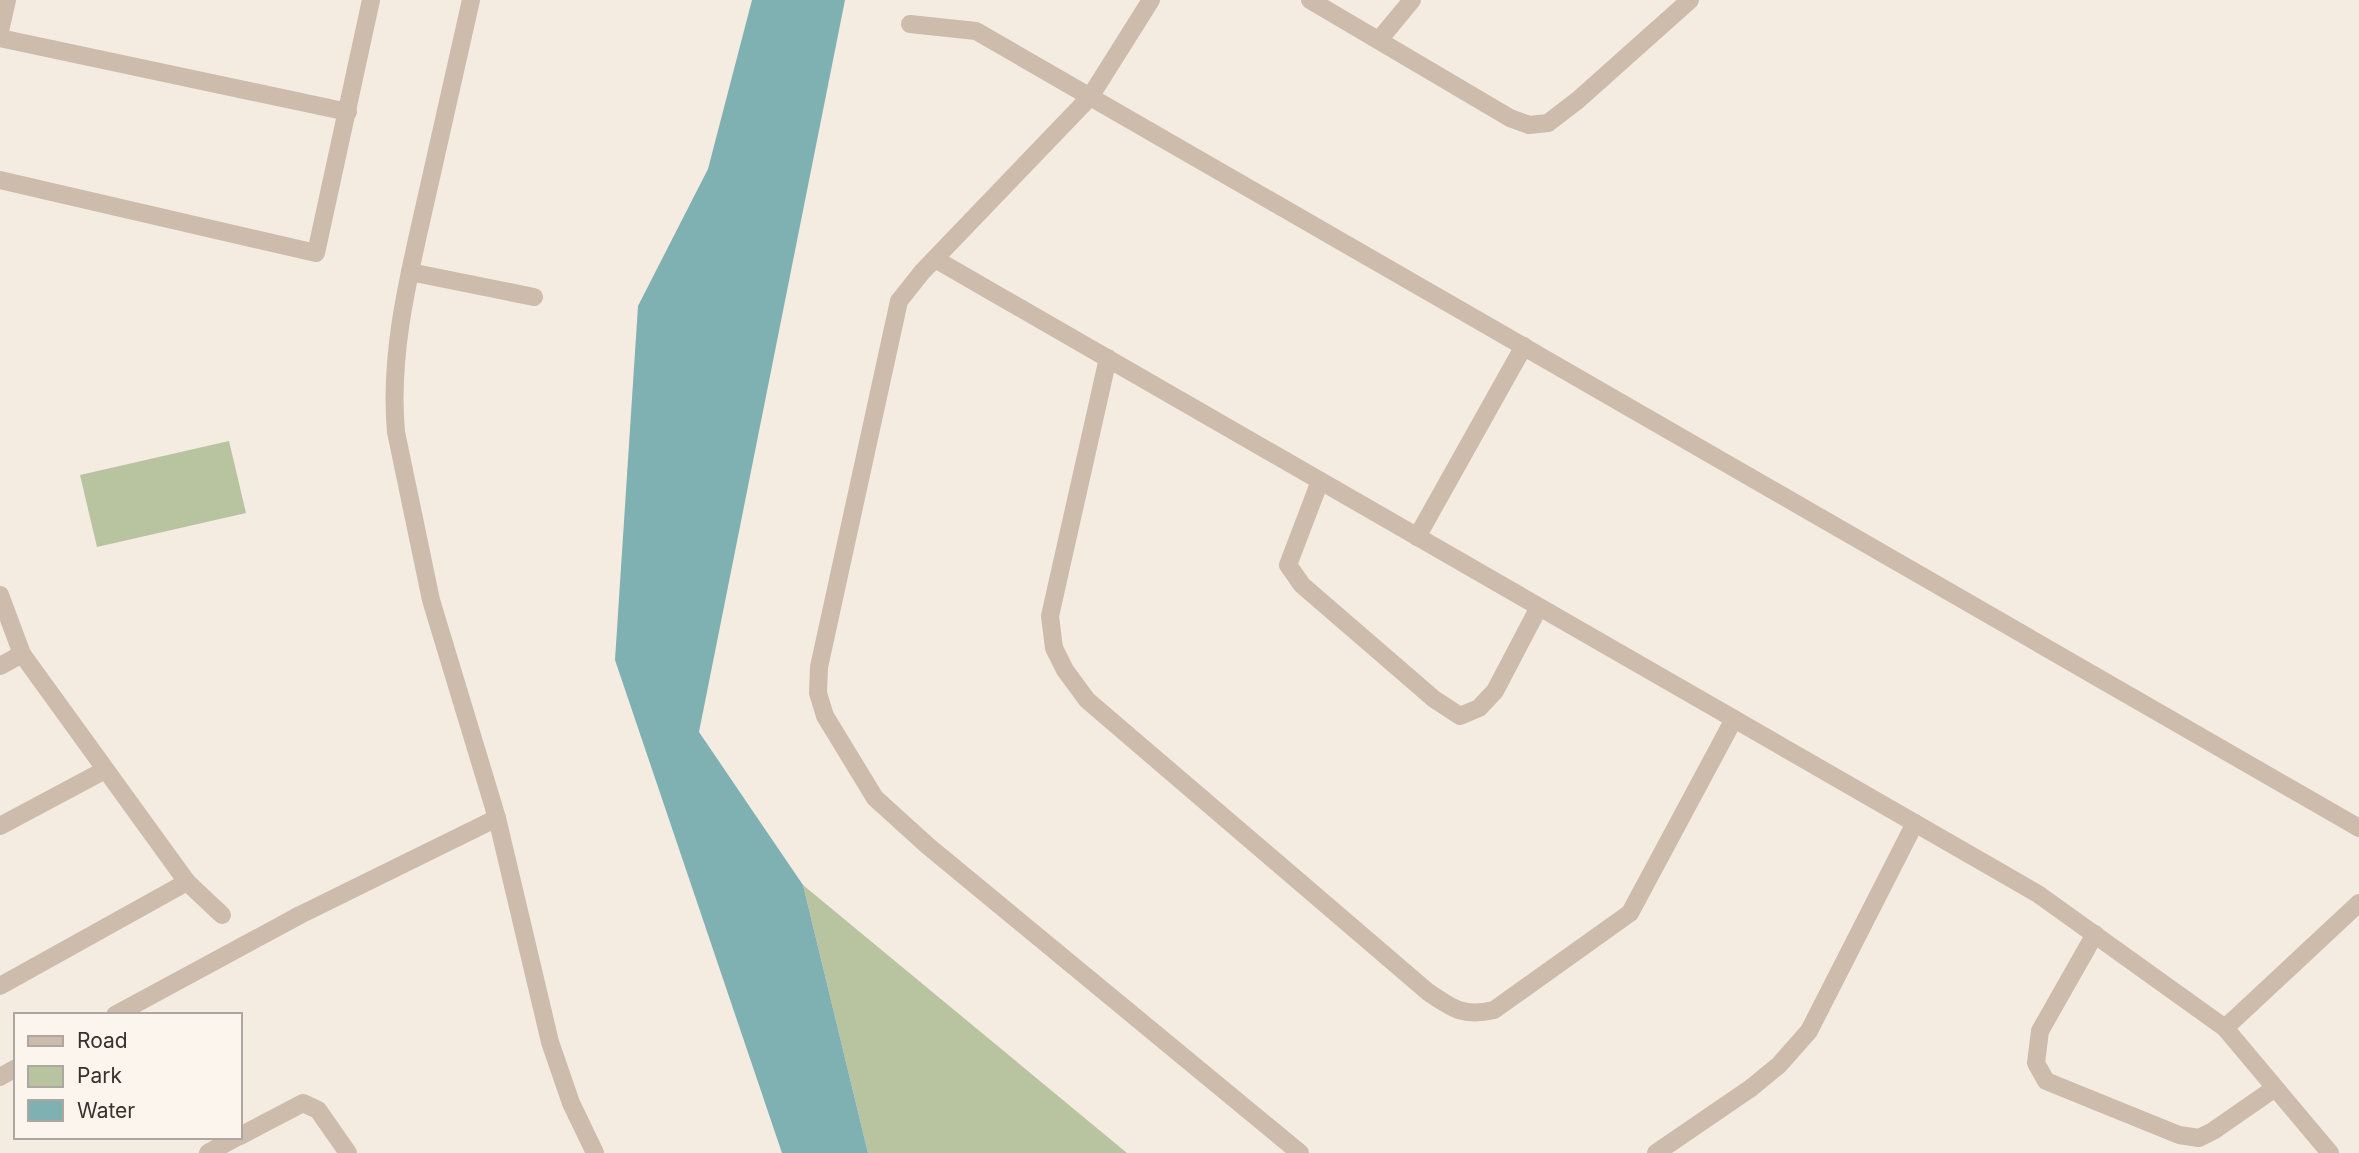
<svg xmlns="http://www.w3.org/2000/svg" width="2359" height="1153" font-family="Inter,sans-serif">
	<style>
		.green { fill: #b8c4a0 }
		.water { fill: #7fb0b2 }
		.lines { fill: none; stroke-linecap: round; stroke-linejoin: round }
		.service { stroke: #cdbbac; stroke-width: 18 }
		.minor { stroke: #cdbbac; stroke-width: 18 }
	</style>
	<rect width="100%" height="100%" fill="#f4ebe1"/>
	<!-- green -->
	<g class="green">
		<polygon points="229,441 246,513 97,547 80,475"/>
		<polygon points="803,885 1127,1153 868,1153"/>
	</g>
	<!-- water -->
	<polygon class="water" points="752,0 845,0 699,732 803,885 868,1153 782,1153 615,660 638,306 708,169"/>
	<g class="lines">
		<!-- service -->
		<polyline class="service" points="410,272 534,297"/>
		<!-- minor -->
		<g class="minor">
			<path d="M471 0C456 68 440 136 425 204 408 279 389 355 396 432L431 600 497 818 550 1042 571 1103 595 1153"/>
			<polyline points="1151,0 1090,97 922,272 899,301 819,667 818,693 825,716 875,798 928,846 1300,1153"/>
			<polyline points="1310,0 1510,118 1529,125 1548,123 1578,100 1690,0"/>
			<polyline points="910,24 976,31 2359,828"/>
			<polyline points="0,31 7,0"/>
			<polyline points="0,38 348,112"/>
			<polyline points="1379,40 1412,0"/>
			<polyline points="0,180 316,253 371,0"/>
			<polyline points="935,259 2038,894 2225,1028 2330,1153"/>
			<path d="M1108 358 1050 616 1054 648 1065 670 1087 700 1428 992C1453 1009 1463 1017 1494 1010L1630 913 1734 719"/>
			<polyline points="1320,481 1288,565 1302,585 1434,699 1460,716 1479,708 1495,691 1539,607"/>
			<polyline points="1417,537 1524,346"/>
			<polyline points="0,595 22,654 187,882 222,915"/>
			<polyline points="0,666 22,654"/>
			<polyline points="0,826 105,770"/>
			<polyline points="2095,934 2040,1031 2036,1063 2046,1081 2179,1135 2199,1138 2213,1131 2275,1088"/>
			<polyline points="0,986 187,882"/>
			<polyline points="115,1015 300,915 497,818"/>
			<polyline points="2225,1028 2359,903"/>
			<polyline points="0,1077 16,1068"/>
			<polyline points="240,1136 303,1103 318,1110 348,1153"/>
			<polyline points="208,1153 237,1137"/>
			<polyline points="1656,1153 1751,1088 1779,1065 1809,1031 1915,823"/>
		</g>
	</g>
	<!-- legend -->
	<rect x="14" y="1013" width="228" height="126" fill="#fbf5ee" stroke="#aea6a0" stroke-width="2"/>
	<rect x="28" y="1036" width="35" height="10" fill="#cdbbac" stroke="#aea6a0" stroke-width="2"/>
	<text x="77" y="1048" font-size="21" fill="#3b302b">Road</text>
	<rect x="28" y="1066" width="35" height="21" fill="#b8c4a0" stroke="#aea6a0" stroke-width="2"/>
	<text x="77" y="1083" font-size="21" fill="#3b302b">Park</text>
	<rect x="28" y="1100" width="35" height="21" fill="#7fb0b2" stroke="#aea6a0" stroke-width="2"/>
	<text x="77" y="1118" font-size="21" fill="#3b302b">Water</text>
</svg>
